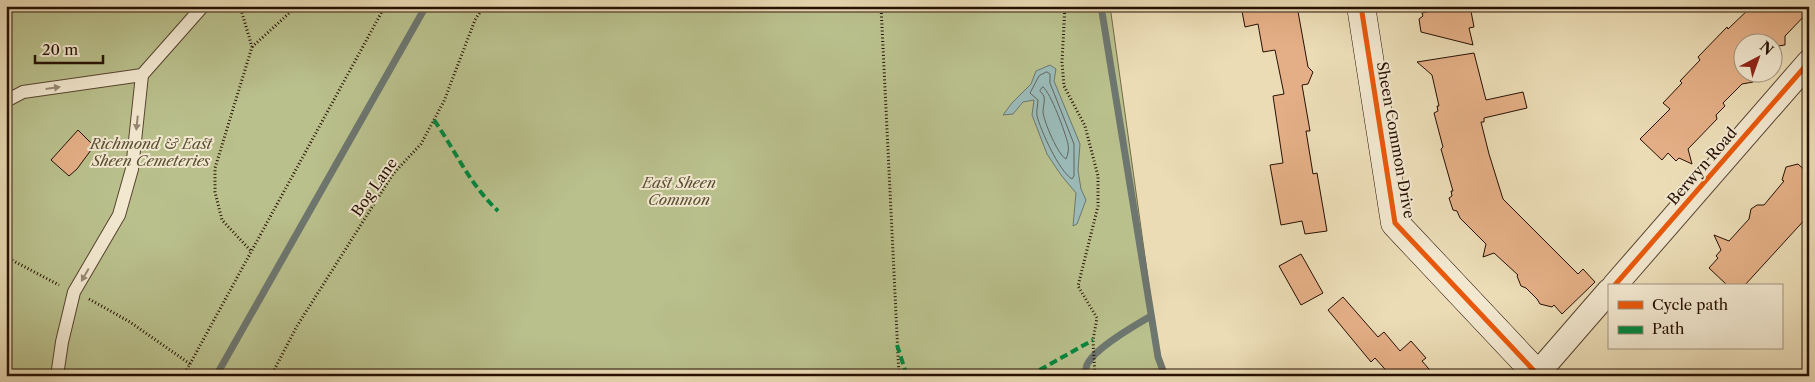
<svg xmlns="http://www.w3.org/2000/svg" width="1815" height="382" font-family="'Libre Caslon Text',serif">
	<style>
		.green { fill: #b9c08c; stroke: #706848 }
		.water { fill: #9bbab7; stroke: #6d766f }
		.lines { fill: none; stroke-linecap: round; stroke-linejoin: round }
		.shore { stroke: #61655d; stroke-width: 1 }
		.stream { stroke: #6d766f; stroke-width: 7 }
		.building { fill: #e4af86; stroke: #271003 }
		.lane-casing { stroke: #584330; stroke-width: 14 }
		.street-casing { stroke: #584330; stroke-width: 26 }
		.secondary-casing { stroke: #271003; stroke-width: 29 }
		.path { stroke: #271003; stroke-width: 3; stroke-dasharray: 1 2.5; stroke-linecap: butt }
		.lane { stroke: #f2e8d0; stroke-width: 12 }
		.street { stroke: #f2e8d0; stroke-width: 24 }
		.secondary { stroke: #f2e8d0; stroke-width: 28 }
		.quiet { stroke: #00873e; stroke-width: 4; stroke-dasharray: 8 4; stroke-linecap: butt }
		.cycleway-casing { stroke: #f2e8d0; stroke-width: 8 }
		.cycleway { stroke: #e8590c; stroke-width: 5 }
		.oneway { fill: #978774 }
		.labels { text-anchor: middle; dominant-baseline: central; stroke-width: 4; stroke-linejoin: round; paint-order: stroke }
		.street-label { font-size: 15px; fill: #271003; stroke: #f2e8d0 }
		.park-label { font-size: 15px; font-style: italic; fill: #5a4e33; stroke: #f2e8d0 }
	</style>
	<rect width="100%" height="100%" fill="#ebdcb6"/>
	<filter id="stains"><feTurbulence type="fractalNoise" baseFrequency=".004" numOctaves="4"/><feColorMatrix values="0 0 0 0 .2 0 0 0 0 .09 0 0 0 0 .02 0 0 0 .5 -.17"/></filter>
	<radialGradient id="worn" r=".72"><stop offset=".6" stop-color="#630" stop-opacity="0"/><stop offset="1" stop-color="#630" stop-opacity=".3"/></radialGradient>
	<!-- green -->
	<polygon class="green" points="6,6 1110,6 1155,328 1164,376 6,376"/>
	<!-- water -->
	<polygon class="water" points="1050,65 1056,69 1054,81 1080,144 1078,170 1081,189 1086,200 1077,224 1073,226 1076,193 1061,175 1047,154 1032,115 1034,100 1023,102 1013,114 1003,115 1012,103 1031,84 1036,71"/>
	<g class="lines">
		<!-- shore -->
		<g class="shore">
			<path d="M1047 72 1050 74V83L1074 144V176L1072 179C1059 171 1041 131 1037 116 1036 111 1038 105 1038 100L1030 93 1039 76Z"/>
			<path d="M1043 87C1051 93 1065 132 1068 144 1069 149 1068 155 1066 159 1058 155 1044 122 1043 112 1043 107 1045 102 1044 96L1040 91Z"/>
		</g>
		<!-- stream -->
		<g class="stream">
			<polyline points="1101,6 1158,357 1165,376"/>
			<polyline points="216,376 426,6"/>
			<path d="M1086 376C1086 373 1085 370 1086 368 1089 351 1136 325 1151 316"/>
		</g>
	</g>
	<!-- building -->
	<g class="building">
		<polygon points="1241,6 1297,6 1308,67 1313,72 1308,84 1302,85 1310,131 1306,131 1313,174 1317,173 1327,231 1305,234 1302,221 1281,225 1270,165 1283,163 1273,96 1284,94 1275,50 1263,52 1258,24 1245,27"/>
		<polygon points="1430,6 1470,6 1474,27 1469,28 1473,45 1421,32 1419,19 1423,16 1422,13 1431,11"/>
		<polygon points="1752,6 1809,6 1809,11 1785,36 1785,45 1778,46 1772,52 1772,42 1742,42 1742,72 1753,72 1753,82 1742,84 1723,103 1725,106 1716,115 1717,119 1688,149 1692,164 1679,158 1676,161 1668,153 1662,160 1640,139 1670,109 1663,103 1682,83 1680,81 1700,60 1698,57 1727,27 1728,29"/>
		<polygon points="1474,53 1486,100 1523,92 1527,108 1484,118 1484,122 1481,122 1489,154 1503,199 1578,274 1583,269 1595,282 1562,314 1554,305 1552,307 1540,304 1537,299 1526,288 1521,286 1517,276 1518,275 1494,253 1483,257 1486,244 1460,218 1457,211 1453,210 1449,198 1452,196 1451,191 1453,191 1441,149 1443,147 1434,113 1438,111 1437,106 1439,106 1432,75 1417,62"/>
		<polygon points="78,130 94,146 77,169 69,176 51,160"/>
		<polygon points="1798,164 1809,174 1809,215 1744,286 1728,286 1709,268 1718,258 1716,256 1721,250 1714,235 1729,241 1749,219 1751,209 1757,205 1764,205 1784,181 1782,180 1786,167"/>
		<polygon points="1301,254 1323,293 1301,305 1279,266"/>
		<polygon points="1343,297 1378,337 1384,332 1400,351 1411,341 1426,358 1422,361 1435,376 1391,376 1375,358 1371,362 1328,310"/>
	</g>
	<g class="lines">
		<defs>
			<g id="lane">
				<polyline points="6,101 23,92 142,75"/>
				<polyline points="57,376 62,342 74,292 119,215 132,169 142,75 203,6"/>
			</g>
			<g id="street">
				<polyline points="1614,286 1809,62"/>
				<polyline points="1537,374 1609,291"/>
			</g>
			<polyline id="secondary" points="1361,6 1395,223 1539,376"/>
		</defs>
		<!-- lane casing -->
		<use href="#lane" class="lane-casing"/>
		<!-- street casing -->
		<use href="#street" class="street-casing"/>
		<!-- secondary casing -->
		<use href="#secondary" class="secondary-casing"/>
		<!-- path -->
		<g class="path">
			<polyline points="240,6 252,47 215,168 215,192 222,220 251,251"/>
			<polyline points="881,6 899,376"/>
			<polyline points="1065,6 1062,62 1064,86 1085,126 1098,176 1098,206 1078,286 1097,318 1093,340 1095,376"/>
			<polyline points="252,47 297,6"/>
			<polyline points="6,257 59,285"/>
			<polyline points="89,299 130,322 190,364 183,376"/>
			<polyline points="190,364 385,6"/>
			<polyline points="271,376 297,326 393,174 421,144 444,101 475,20 484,6"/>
		</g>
		<!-- lane -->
		<use href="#lane" class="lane"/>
		<!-- street -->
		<use href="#street" class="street"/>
		<!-- secondary -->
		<use href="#secondary" class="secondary"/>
		<!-- quiet -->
		<g class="quiet">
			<path d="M434 120C457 153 468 182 498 211"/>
			<polyline points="897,345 907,376"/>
			<polyline points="1029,376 1093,340"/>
		</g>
		<defs>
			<g id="cycleway">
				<polyline points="1361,6 1395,223 1539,376"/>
				<polyline points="1614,286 1809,62"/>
			</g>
		</defs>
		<!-- cycleway casing -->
		<use href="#cycleway" class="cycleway-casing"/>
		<!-- cycleway -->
		<use href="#cycleway" class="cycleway"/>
	</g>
	<!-- one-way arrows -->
	<defs><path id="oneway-solid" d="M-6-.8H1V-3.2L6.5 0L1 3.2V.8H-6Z" transform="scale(1.25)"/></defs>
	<g class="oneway">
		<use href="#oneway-solid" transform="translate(53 88) rotate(-8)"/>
		<use href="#oneway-solid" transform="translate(137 123) rotate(96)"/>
		<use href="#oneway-solid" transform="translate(85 275) rotate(120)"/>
	</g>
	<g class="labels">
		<!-- street labels -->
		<g class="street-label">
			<text transform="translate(1396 140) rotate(80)">Sheen Common Drive</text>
			<text transform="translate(1702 166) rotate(-49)">Berwyn Road</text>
			<text transform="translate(374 187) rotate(-55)">Bog Lane</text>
		</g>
		<!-- park labels -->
		<g class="park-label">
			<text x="151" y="143">Richmond &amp; East<tspan x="151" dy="17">Sheen Cemeteries</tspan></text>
			<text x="679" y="182">East Sheen<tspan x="679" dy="17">Common</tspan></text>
		</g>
	</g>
	<!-- margin -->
	<rect width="1815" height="382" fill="none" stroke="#ebdcb6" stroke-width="25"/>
	<rect x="8" y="8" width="1800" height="367" fill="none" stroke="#271003" stroke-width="2.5"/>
	<rect x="12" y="12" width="1790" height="357" fill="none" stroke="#271003"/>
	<!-- legend -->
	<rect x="1608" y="284" width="175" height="65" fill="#f2e8d0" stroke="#a1927e"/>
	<rect x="1618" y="301" width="25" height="8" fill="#e8590c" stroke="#a1927e"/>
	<text x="1652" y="310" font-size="15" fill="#271003">Cycle path</text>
	<rect x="1618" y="326" width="25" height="8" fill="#00873e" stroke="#a1927e"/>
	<text x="1652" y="334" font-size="15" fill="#271003">Path</text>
	<!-- north arrow -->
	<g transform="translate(1758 58) rotate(41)"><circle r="24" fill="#f2e8d0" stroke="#a1927e"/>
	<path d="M0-4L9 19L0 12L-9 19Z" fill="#8f2418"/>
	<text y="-8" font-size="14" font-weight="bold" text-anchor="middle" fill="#271003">N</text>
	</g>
	<!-- scale -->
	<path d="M35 55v8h68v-8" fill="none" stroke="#271003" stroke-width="2.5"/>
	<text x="42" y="55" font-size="15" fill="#271003" stroke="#f2e8d0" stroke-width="4" paint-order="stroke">20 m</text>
	<rect width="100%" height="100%" filter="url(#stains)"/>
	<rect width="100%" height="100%" fill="url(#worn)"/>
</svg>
